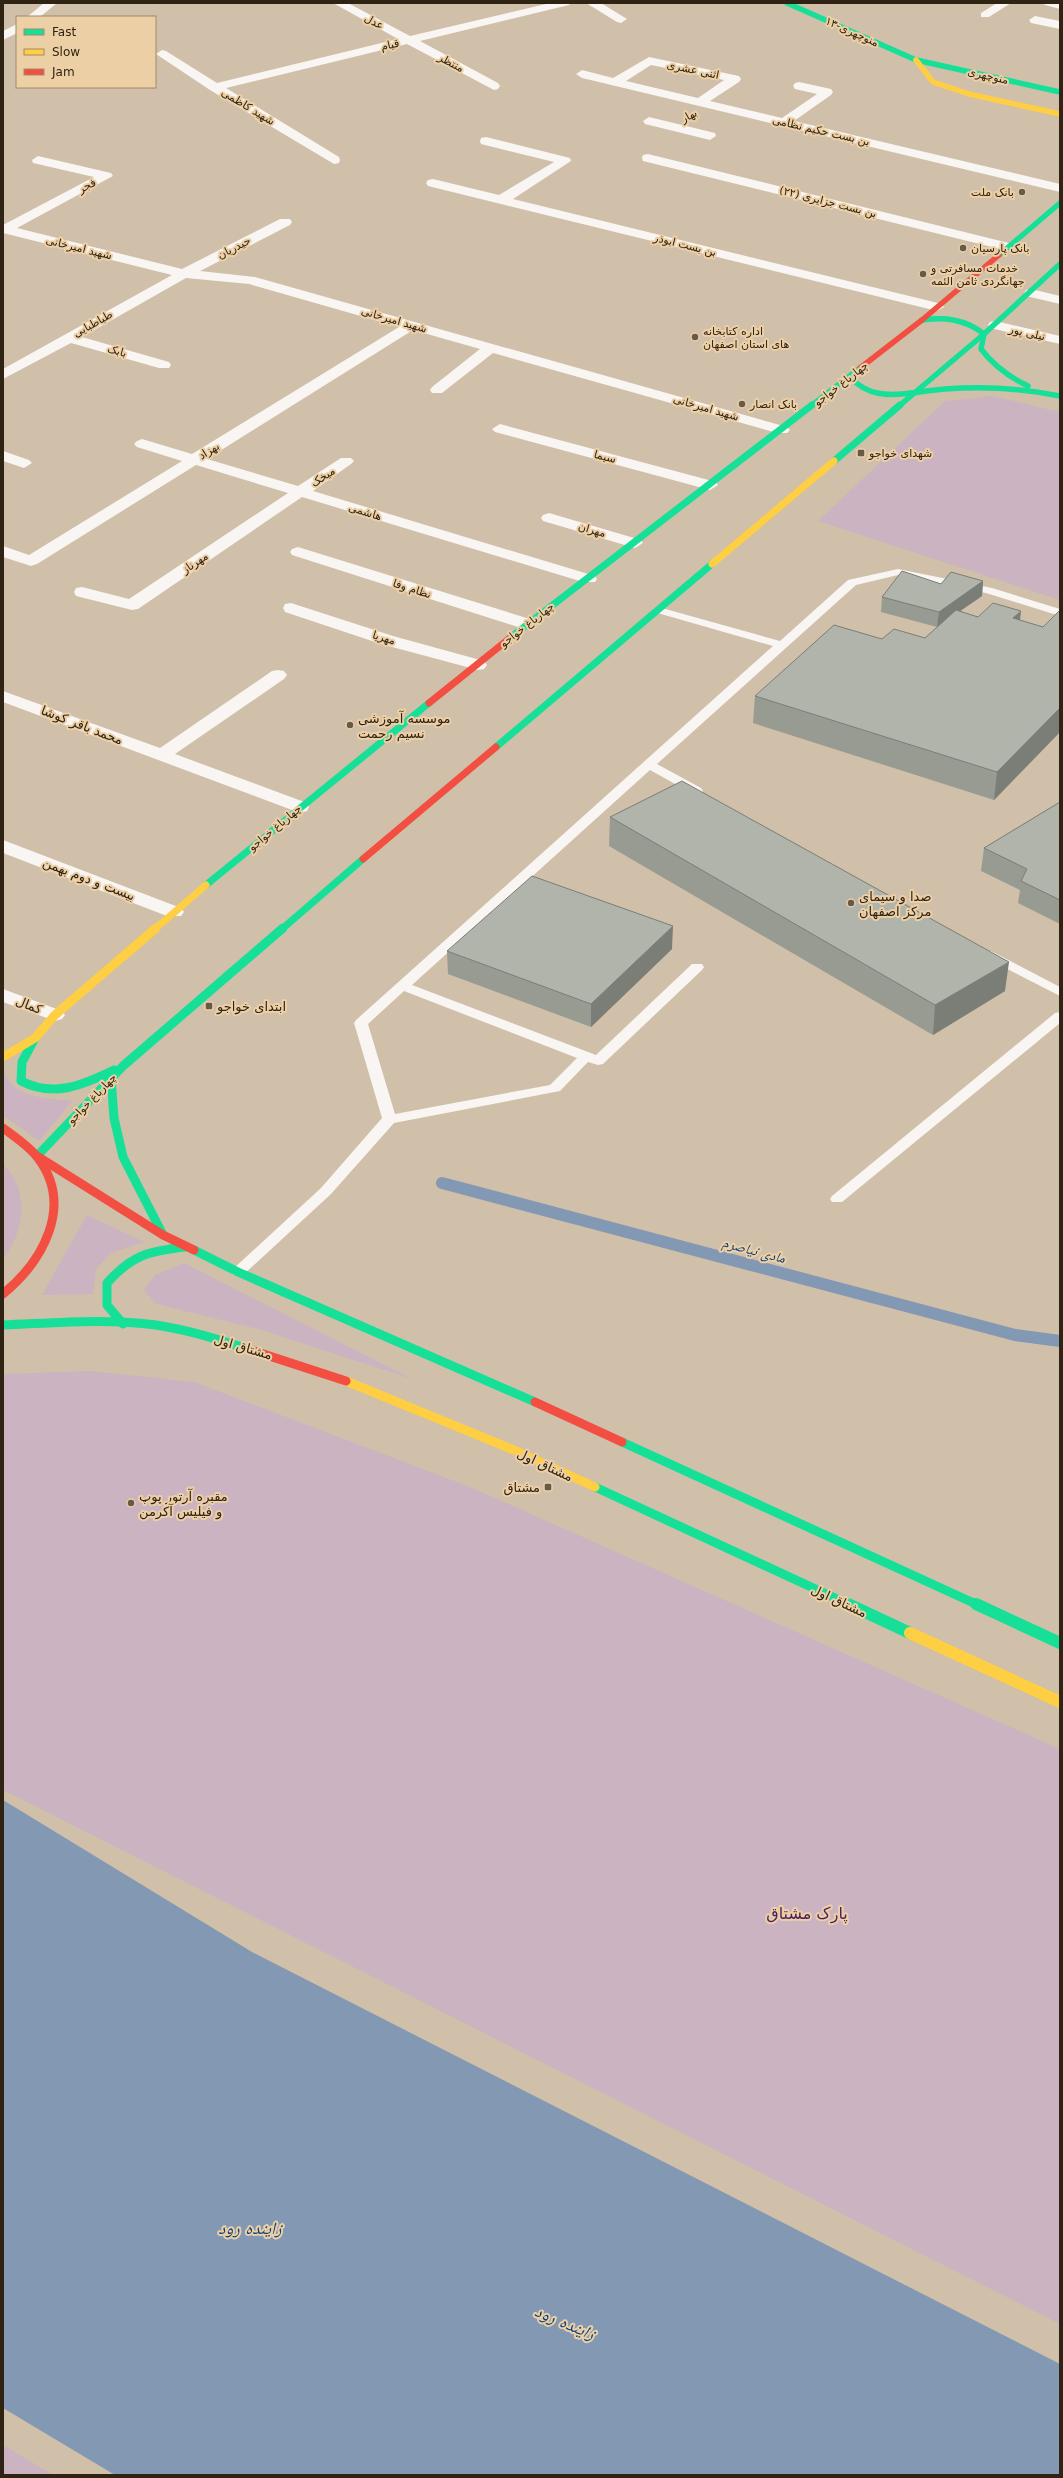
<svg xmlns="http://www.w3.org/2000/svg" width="1063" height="2478" font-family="'DejaVu Sans','Noto Naskh Arabic',sans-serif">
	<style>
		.green { fill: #ccb3c2 }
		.water { fill: #8398b3 }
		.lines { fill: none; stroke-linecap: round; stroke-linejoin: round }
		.stream { stroke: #8398b3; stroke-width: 12 }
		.lane { fill: #f8f5f2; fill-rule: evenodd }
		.street { fill: #f8f5f2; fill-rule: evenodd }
		.fast-far3 { stroke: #16e098; stroke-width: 5.5 }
		.fast-far2 { stroke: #16e098; stroke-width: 7 }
		.fast-far1 { stroke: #16e098; stroke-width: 9 }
		.fast { stroke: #16e098; stroke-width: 12 }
		.slow-far3 { stroke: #ffcf43; stroke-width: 5.5 }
		.slow-far2 { stroke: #ffcf43; stroke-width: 7 }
		.slow-far1 { stroke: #ffcf43; stroke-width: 9 }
		.slow { stroke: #ffcf43; stroke-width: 12 }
		.jam-far2 { stroke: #f24e42; stroke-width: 5.5 }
		.jam-far1 { stroke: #f24e42; stroke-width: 7 }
		.jam { stroke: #f24e42; stroke-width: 9 }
		.wall { fill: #979b92 }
		.shaded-wall { fill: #7b7e77 }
		.building { fill: #b0b4aa; stroke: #7b7e77 }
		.poi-dot { fill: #675a48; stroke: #edcfa6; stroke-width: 1.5 }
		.labels { text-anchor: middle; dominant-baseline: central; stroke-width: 4; stroke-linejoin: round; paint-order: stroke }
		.far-street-label { font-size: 11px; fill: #2f2313; stroke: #edcfa6 }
		.far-poi-label { font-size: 11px; fill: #2f2313; stroke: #edcfa6; text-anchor: start }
		.poi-label { font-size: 13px; fill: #2f2313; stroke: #edcfa6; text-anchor: start }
		.street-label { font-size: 13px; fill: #2f2313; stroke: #edcfa6 }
		.water-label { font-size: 14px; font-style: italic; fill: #0a407b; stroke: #edcfa6 }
		.near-park-label { font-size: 16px; fill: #4b1e5d; stroke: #edcfa6 }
		.near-water-label { font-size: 17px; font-style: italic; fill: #0a407b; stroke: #edcfa6 }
	</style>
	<rect width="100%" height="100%" fill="#d0bfa9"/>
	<!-- green -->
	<g class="green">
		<polygon points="992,396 1060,412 1060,600 818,521 945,401"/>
		<path d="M3 1070C12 1098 49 1100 73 1100L39 1141 3 1115Z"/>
		<path d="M3 1164C30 1191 25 1231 3 1259Z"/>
		<polygon points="87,1215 144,1242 111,1253 96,1269 93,1294 42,1295"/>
		<polygon points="184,1263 412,1379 262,1330 156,1304 144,1290 155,1275"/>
		<polygon points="90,1371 194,1382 470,1487 1060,1749 1060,2324 3,1790 3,1374"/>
		<polygon points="3,2445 53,2475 3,2475"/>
	</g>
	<!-- water -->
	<polygon class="water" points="3,1800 252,1952 1060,2364 1060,2475 115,2475 3,2408"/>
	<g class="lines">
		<!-- stream -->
		<polyline class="stream" points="442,1183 1015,1335 1060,1341"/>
		<!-- lane -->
		<g class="lane">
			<path d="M898 569 992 588 1060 609V616L986 593 898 575 856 585 657 764 701 788 703 791 701 794H693L650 770 412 985 596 1055 692 964H702L704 967 702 970 603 1064 598 1065 588 1062 560 1091 394 1123 331 1194 243 1275H233L230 1272 233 1269 321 1188 382 1118 354 1023 356 1020 773 646 654 612V608H662L780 641 848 580ZM404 991 577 1058 550 1085 395 1114 368 1024Z"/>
			<polygon points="991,951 1060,987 1060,996 986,958 984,955 986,952"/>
			<polygon points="1060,1012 1060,1023 842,1202 832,1202 830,1199 832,1196 1055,1013"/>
		</g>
		<!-- street -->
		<g class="street">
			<polygon points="44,3 57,3 40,17 27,17"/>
			<polygon points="333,3 348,3 410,36 550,3 571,3 569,5 420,41 498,83 500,86 498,89 494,90 407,44 226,88 339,157 340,160 339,163 334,164 210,90 156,54 162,50 166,51 217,83 398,39"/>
			<polygon points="586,3 601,3 627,19 621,23 617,22"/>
			<polygon points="997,3 1011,3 989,17 981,17 981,13"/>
			<polygon points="1043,3 1060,3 1060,9 1045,5"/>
			<polygon points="1035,16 1060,21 1060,29 1031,23 1029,20"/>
			<polygon points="17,24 17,33 3,40 3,31"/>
			<path d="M649 57 739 76 741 79 739 82 710 101 782 118 817 94 795 89 793 86 795 83 799 82 831 89 833 92 831 95 794 121 1060 184V192L582 78 576 74 582 70 613 78ZM651 65 724 80 698 98 626 81Z"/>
			<polygon points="649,117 715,133 716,136 710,140 645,124 643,121"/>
			<polygon points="486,137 570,158 571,161 513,199 942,304 944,307 937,311 428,186 426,183 428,180 433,179 499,195 554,162 481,144 480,141 481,138"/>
			<polygon points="648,154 1013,244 1015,247 1008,251 643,161 642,158 643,155"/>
			<polygon points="38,156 111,173 113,176 17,228 182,269 280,219 290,219 292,222 290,225 200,271 255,277 787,427 790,430 787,433 777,433 493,353 442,393 432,393 430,390 432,387 480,349 413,330 207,459 298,486 341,458 351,458 354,461 351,464 313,491 595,576 597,579 595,582 583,582 302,497 138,609 132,610 76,596 74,592 76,588 82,587 129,599 288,493 196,465 37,564 31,566 3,557 3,546 29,555 182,461 137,447 134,444 137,441 142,439 192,454 399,327 249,284 186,278 82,337 169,362 171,365 169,368 159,368 71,343 3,379 3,369 172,275 3,233 3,225 94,177 33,163 32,160"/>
			<polygon points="1031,289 1060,296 1060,304 1026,296 1024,293 1026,290"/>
			<polygon points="995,321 1060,336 1060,344 990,328 988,325 990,322"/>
			<polygon points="500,424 716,482 718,485 710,490 495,432 492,429"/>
			<polygon points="3,451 29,460 32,463 24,468 3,461"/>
			<polygon points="549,513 641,540 643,543 635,548 543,521 541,518 543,515"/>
			<polygon points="298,547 533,620 535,624 533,628 521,628 292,555 290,552 292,549"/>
			<polygon points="291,603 393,636 484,661 487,665 484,669 478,670 381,644 285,612 283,608 285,604"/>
			<polygon points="278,670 284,671 287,675 284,679 175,754 307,803 309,807 307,811 300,813 3,702 3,691 160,748 272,671"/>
			<polygon points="3,840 181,908 184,912 181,916 167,916 3,853"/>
			<polygon points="3,989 62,1011 65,1015 62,1019 55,1021 3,1002"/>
		</g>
		<!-- fast-far3 -->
		<g class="fast-far3">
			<polyline points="787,3 916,60 1060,92"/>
			<polyline points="999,255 1060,203"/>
			<path d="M922 320C945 317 965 319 984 334"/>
			<path d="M984 334 981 349C994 366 1009 377 1028 386"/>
			<path d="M850 377C867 396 888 396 912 393"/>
			<path d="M912 393C962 385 1010 386 1060 396"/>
			<polyline points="811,406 860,368"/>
			<polyline points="899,406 984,334 1060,264"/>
		</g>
		<!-- fast-far2 -->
		<g class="fast-far2">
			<polyline points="834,461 900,405"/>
			<polyline points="510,638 812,405"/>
			<polyline points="496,747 712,564"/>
			<polyline points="206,885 429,703"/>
			<polyline points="282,929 363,859"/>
		</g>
		<!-- fast-far1 -->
		<g class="fast-far1">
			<path d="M35 1038 22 1062 21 1081C54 1098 83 1085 114 1070"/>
			<polyline points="111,1078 114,1118 123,1157 163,1235"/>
			<polyline points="37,1156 123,1066 283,928"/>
			<polyline points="194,1250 238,1272 535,1402"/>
			<path d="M123 1324 107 1305V1283C132 1255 149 1251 185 1247"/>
			<path d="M3 1325C54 1323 106 1318 156 1325 189 1330 220 1340 251 1350"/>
			<polyline points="622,1442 978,1605"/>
			<polyline points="595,1487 850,1605"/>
		</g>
		<!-- fast -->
		<g class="fast">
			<polyline points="848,1604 910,1633"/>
			<polyline points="976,1604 1060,1643"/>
		</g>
		<!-- slow-far3 -->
		<polyline class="slow-far3" points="916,60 933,82 969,94 1060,114"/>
		<!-- slow-far2 -->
		<g class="slow-far2">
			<polyline points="712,564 834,461"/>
			<polyline points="155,929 206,885"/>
		</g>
		<!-- slow-far1 -->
		<g class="slow-far1">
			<polyline points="3,1057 35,1038 55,1015 156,928"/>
			<polyline points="346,1381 514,1450 595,1487"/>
		</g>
		<!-- slow -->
		<polyline class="slow" points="910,1633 1060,1702"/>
		<!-- jam-far2 -->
		<polyline class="jam-far2" points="860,368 922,320 999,255"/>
		<!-- jam-far1 -->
		<g class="jam-far1">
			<polyline points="429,703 510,638"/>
			<polyline points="363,859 496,747"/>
		</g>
		<!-- jam -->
		<g class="jam">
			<path d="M3 1128C15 1137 29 1146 38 1158 74 1206 43 1261 3 1294"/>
			<polyline points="37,1156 163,1235 194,1250"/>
			<polyline points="251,1350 346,1381"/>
			<polyline points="535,1402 622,1442"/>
		</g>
	</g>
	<!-- wall -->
	<g class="wall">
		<polygon points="983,581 982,596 960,611 978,617 1020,620 1043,627 1060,610 1060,732 994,800 753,723 755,696 882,639 925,638 937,627 881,612 882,597 941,584"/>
		<polygon points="1060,802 1060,924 1018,903 1020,890 981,871 984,848"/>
		<polygon points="610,817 1005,991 933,1035 609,846"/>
		<polygon points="672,949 591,1027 448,974 447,951"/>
	</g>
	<!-- shaded-wall -->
	<g class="shaded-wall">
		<polygon points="983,581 982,596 937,627 939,612"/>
		<polygon points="1021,611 1018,638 1013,618"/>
		<polygon points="1060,708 1060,732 994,800 997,772"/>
		<polygon points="673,926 672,949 591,1027 591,1004"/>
		<polygon points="1009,962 1005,991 933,1035 935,1005"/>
	</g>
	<!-- building -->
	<g class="building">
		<polygon points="902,571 941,584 951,572 983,581 939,612 882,597"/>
		<polygon points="993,603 1021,611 1013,618 1043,627 1060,610 1060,708 997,772 755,696 834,625 882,639 894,629 925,638 956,610 978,617"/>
		<polygon points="682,781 1009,962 935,1005 610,817"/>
		<polygon points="1060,802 1060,900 1021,881 1027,869 984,848"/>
		<polygon points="532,876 673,926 591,1004 447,951"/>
	</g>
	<!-- markers -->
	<g class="poi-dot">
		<circle cx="1022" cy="192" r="4"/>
		<circle cx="963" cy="248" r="4"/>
		<circle cx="923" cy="274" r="4"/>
		<circle cx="695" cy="337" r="4"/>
		<circle cx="742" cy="404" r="4"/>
		<rect x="857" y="449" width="8" height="8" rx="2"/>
		<circle cx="350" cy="725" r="4"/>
		<circle cx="851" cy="903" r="4"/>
		<rect x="205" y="1002" width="8" height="8" rx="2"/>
		<rect x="544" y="1483" width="8" height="8" rx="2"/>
		<circle cx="131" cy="1503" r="4"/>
	</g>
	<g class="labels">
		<!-- far-street labels -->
		<g class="far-street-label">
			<text transform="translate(374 22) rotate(28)">عدل</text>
			<text transform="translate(852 32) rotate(24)">۱۳-منوچهری</text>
			<text transform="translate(390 45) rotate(-13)">قیام</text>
			<text transform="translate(451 63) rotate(28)">منتظر</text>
			<text transform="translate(693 70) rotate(12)">اثنی عشری</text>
			<text transform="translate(988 76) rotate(13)">منوچهری</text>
			<text transform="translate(248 107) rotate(31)">شهید کاظمی</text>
			<text transform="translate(689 116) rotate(-28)">بهار</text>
			<text transform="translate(821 131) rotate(13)">بن بست حکیم نظامی</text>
			<text transform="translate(87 186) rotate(-28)">فجر</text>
			<text transform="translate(828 202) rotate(14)">بن بست جزایری (۲۲)</text>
			<text transform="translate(685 245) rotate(14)">بن بست ابوذر</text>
			<text transform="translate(79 248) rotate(14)">شهید امیرخانی</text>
			<text transform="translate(234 248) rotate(-27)">حیدریان</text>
			<text transform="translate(394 320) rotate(16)">شهید امیرخانی</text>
			<text transform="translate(93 324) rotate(-29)">طباطبایی</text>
			<text transform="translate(1027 333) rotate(13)">نیلی پور</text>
			<text transform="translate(117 351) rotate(16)">بابک</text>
			<text transform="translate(841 384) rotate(-38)">چهارباغ خواجو</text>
			<text transform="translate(706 408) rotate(16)">شهید امیرخانی</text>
			<text transform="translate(209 451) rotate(-32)">بهزاد</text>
			<text transform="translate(605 457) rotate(15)">سیما</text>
			<text transform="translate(323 477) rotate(-34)">میخک</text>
			<text transform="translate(365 512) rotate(17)">هاشمی</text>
			<text transform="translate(592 530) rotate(16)">مهران</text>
			<text transform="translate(195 563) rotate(-34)">مهرناز</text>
			<text transform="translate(412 589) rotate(18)">نظام وفا</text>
			<text transform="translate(527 625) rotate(-38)">چهارباغ خواجو</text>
			<text transform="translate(384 638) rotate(17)">مهریا</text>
			<text transform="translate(275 828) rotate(-40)">چهارباغ خواجو</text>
			<text transform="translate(92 1099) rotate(-46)">چهارباغ خواجو</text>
		</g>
		<!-- far-poi labels -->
		<g class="far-poi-label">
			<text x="1014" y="192" text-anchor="end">بانک ملت</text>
			<text x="971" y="248">بانک پارسیان</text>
			<text x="931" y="268">خدمات مسافرتی و<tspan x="931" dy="13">جهانگردی ثامن الئمه</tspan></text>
			<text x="703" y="331">اداره کتابخانه<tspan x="703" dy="13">های استان اصفهان</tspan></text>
			<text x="750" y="404">بانک انصار</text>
			<text x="869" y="453">شهدای خواجو</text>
		</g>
		<!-- poi labels -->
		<g class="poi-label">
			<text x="358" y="718">موسسه آموزشی<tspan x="358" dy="15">نسیم رحمت</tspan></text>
			<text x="859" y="896">صدا و سیمای<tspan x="859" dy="15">مرکز اصفهان</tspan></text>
			<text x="217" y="1006">ابتدای خواجو</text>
			<text x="540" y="1487" text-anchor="end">مشتاق</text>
			<text x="139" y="1496">مقبره آرتور پوپ<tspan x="139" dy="15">و فیلیس آکرمن</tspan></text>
		</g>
		<!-- street labels -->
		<g class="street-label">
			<text transform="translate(82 725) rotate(21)">محمد باقر کوشا</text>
			<text transform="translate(89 879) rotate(21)">بیست و دوم بهمن</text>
			<text transform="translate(29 1005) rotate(22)">کمال</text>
			<text transform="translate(243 1347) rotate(16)">مشتاق اول</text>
			<text transform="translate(545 1465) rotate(25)">مشتاق اول</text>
			<text transform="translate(839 1601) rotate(25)">مشتاق اول</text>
		</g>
		<!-- water labels -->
		<g class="water-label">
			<text transform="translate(754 1250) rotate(15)">مادی نیاصرم</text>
		</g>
		<!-- near-park labels -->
		<g class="near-park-label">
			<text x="807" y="1913">پارک مشتاق</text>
		</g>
		<!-- near-water labels -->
		<g class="near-water-label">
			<text x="250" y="2228">زاینده رود</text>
			<text transform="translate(565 2322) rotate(23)">زاینده رود</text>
		</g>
	</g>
	<!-- border -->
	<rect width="1063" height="2478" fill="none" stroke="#2f2313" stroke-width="8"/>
	<!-- legend -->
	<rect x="16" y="16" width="140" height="72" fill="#edcfa6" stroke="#a18a6b"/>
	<rect x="24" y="29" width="20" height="6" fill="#16e098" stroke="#a18a6b"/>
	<text x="52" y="36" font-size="12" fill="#2f2313">Fast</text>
	<rect x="24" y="49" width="20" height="6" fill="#ffcf43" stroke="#a18a6b"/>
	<text x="52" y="56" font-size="12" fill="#2f2313">Slow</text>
	<rect x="24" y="69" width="20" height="6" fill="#f24e42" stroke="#a18a6b"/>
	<text x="52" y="76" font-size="12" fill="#2f2313">Jam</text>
</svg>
